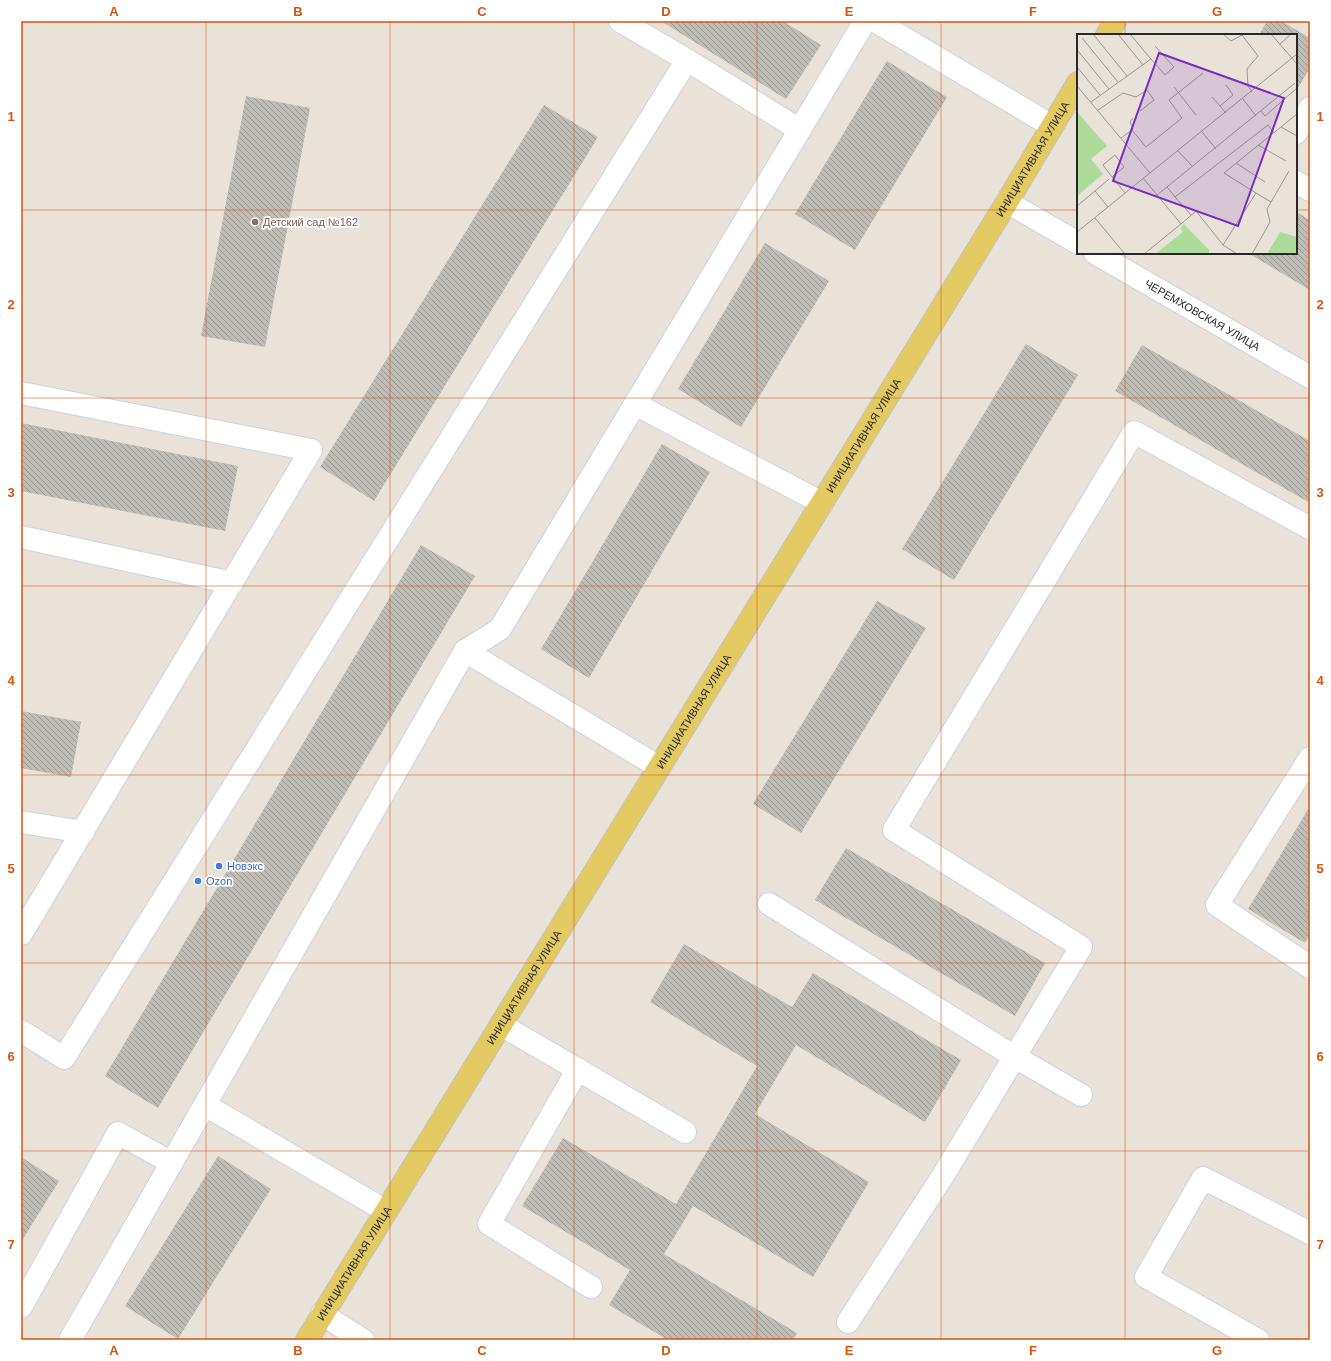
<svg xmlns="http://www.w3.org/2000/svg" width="1331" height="1361" font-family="Arial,sans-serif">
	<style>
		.building { fill: url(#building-back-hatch) }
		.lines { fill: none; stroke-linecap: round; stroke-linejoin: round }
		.minor-casing { stroke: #cfd1df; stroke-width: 24 }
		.major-casing { stroke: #c3c3c3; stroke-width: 24 }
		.minor { stroke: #fff; stroke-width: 22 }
		.major { stroke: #e3ca63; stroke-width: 22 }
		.grid { fill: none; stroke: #d5540f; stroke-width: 1; stroke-opacity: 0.55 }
		.education-dot { fill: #8d6e63; stroke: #fff; stroke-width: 1.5 }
		.shop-dot { fill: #3f7fe0; stroke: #fff; stroke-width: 1.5 }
		.labels { text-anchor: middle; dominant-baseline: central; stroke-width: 3.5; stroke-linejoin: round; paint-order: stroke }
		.street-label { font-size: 11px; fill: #272727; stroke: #fff }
		.education-label { font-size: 11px; fill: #785e54; stroke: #fff; text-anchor: start }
		.shop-label { font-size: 11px; fill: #366cbe; stroke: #fff; text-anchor: start }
		.inset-road { fill: none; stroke: #9b9792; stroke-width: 1 }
		.view { fill: #7b2cbf; fill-opacity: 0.15; stroke: #7b2cbf; stroke-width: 2 }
		.inset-edge { fill: none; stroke: #272727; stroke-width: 2 }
		.neatline { fill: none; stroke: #d5540f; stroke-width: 1.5 }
		.grid-label { font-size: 13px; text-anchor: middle; font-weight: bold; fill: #d5540f }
	</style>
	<defs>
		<pattern id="building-back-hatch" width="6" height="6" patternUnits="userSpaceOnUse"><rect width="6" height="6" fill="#c0bcb6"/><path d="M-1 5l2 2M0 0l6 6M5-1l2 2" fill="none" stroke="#9c9994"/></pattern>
	</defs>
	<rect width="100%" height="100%" fill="#e8e2d9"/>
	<!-- building -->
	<g class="building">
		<polygon points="661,21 783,21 821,45 786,99"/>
		<polygon points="1267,21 1281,21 1310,38 1310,68 1296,91 1296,35 1259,35"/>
		<polygon points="887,61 947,97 855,250 795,214"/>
		<polygon points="246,96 310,108 265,347 201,336"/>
		<polygon points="544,105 598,137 374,501 320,467"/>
		<polygon points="1296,212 1310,220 1310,290 1248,253 1296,253"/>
		<polygon points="765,243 829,281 741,427 678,389"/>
		<polygon points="1026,344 1078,375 954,580 902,549"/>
		<polygon points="1142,345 1310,441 1310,503 1115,391"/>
		<polygon points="21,423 238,466 225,531 21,491"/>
		<polygon points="662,444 710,472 589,678 541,649"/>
		<polygon points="421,545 475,576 158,1108 105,1076"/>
		<polygon points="877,601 926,628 801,833 753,804"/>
		<polygon points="21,711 81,722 71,777 21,768"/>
		<polygon points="1310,806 1310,934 1305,943 1248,909"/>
		<polygon points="846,848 1045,963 1015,1016 815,900"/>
		<polygon points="684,944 792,1007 813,973 961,1060 925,1122 796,1045 755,1114 869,1182 813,1277 693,1206 664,1254 797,1333 793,1340 668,1340 609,1305 630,1270 522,1206 563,1138 676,1204 757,1066 650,1002"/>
		<polygon points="218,1156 271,1189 178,1339 125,1306"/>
		<polygon points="21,1157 59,1181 21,1242"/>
	</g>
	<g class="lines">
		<defs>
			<g id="minor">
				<polyline points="875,21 1052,126"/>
				<polyline points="687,60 800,130"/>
				<polyline points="1296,133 1310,108"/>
				<polyline points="1296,182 1310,190"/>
				<polyline points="1007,202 1078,243"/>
				<path id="s1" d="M1095 253 1310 377"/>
				<polyline points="21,393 311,450 21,934"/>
				<polyline points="635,404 822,503"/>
				<polyline points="21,537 232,583"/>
				<polyline points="465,651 659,767"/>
				<polyline points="1310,758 1217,905 1310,967"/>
				<polyline points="21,822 83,832"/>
				<polyline points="769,904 1015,1057 1081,1095"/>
				<polyline points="501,1025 685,1132"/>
				<polyline points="21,1031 64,1058 687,60 620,21"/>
				<polyline points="578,1069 489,1224 591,1287"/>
				<polyline points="205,1105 386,1211"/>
				<polyline points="21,1307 118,1133 172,1163"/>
				<polyline points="322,1314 363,1340"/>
				<polyline points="848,1322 944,1174 1081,947 894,830 1134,432 1310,528"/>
				<polyline points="70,1340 465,651 500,629 865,21"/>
				<polyline points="1258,1340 1146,1277 1203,1178 1310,1233"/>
			</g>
			<g id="major">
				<polyline points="1107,35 1115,21"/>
				<path id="s2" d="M307 1340 1007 202 1078 83"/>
			</g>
		</defs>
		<!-- minor casing -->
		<use href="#minor" class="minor-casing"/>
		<!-- major casing -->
		<use href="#major" class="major-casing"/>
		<!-- minor -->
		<use href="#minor" class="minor"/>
		<!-- major -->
		<use href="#major" class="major"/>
	</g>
	<!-- grid -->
	<path class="grid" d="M206 21V1340M390 21V1340M574 21V1340M757 21V1340M941 21V1340M1125 21V35M21 210H1078M1296 210H1310M1125 253V1340M21 398H1310M21 586H1310M21 775H1310M21 963H1310M21 1151H1310"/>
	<!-- markers -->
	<circle class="education-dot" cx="255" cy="222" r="4"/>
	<g class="shop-dot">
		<circle cx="219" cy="866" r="4"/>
		<circle cx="198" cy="881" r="4"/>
	</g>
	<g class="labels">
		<!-- street labels -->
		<g class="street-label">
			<text stroke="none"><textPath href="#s2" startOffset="1386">ИНИЦИАТИВНАЯ УЛИЦА</textPath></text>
			<text stroke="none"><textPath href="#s1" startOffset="124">ЧЕРЕМХОВСКАЯ УЛИЦА</textPath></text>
			<text stroke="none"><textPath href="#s2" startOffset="1062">ИНИЦИАТИВНАЯ УЛИЦА</textPath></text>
			<text stroke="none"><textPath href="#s2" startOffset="738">ИНИЦИАТИВНАЯ УЛИЦА</textPath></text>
			<text stroke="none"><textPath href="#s2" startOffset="414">ИНИЦИАТИВНАЯ УЛИЦА</textPath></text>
			<text stroke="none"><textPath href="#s2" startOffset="90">ИНИЦИАТИВНАЯ УЛИЦА</textPath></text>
		</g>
		<!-- education labels -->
		<g class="education-label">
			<text x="263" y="222">Детский сад №162</text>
		</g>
		<!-- shop labels -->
		<g class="shop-label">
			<text x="227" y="866">Новэкс</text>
			<text x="206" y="881">Ozon</text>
		</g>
	</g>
	<!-- overview -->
	<g transform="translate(1077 34)">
		<rect width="220" height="220" fill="#e8e2d9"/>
		<path d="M0 78 30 112 14 125 26 140 0 162ZM107 190 132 216V220H78L106 198 103 194ZM203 198 220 203V220H190Z" fill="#addb9a"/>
		<path class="inset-road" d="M16 0 50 42M41 0 66 31M53 0 74 25M146 0 154 7 165 1 181 22 170 35 171 52 175 58M194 0 220 30M5 4 41 48M203 10 214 0M1 17 32 55M0 33 23 61M0 52 73 139M97 53 119 81M135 63 149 79M166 65 179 82M14 68 74 25 88 41 97 33 78 12M143 72 156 61 149 51M21 76 46 59 59 63 70 56 77 66 63 77M184 77 188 82 220 54M204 93 220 102M55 96 56 94 53 88 56 84M125 98 139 115M44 104 55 96 69 113 105 84 92 66 126 39M181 111 209 127M101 117 115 132M159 129 188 148M35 143 26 131 38 121 47 133 35 143 48 159M66 144 104 190 67 220M90 153 98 163M179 159 194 168M80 161 218 49M0 172 18 157M31 173 18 157 32 145M114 181 98 163 191 91 197 99M18 184 48 220M104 190 119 177 146 211 179 159 147 139 220 80M0 198 220 20M146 211 160 220M175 220 193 188 190 175 212 137"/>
		<path class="view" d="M82 19 207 64 161 192 36 147Z"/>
		<rect width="220" height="220" class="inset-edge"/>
	</g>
	<!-- border -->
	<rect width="1331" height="1361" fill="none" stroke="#ffffff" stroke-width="44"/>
	<rect x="22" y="22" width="1287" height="1317" class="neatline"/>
	<g class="grid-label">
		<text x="114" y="16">A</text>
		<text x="298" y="16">B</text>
		<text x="482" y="16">C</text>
		<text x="666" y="16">D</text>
		<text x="849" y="16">E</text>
		<text x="1033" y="16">F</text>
		<text x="1217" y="16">G</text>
		<text x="11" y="121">1</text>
		<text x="1320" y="121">1</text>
		<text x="11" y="309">2</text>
		<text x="1320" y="309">2</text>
		<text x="11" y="497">3</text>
		<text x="1320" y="497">3</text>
		<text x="11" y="685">4</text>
		<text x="1320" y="685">4</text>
		<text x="11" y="873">5</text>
		<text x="1320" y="873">5</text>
		<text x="11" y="1061">6</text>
		<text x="1320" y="1061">6</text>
		<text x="11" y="1249">7</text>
		<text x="1320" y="1249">7</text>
		<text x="114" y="1355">A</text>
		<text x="298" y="1355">B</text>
		<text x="482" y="1355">C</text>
		<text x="666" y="1355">D</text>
		<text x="849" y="1355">E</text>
		<text x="1033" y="1355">F</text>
		<text x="1217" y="1355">G</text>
	</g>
</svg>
